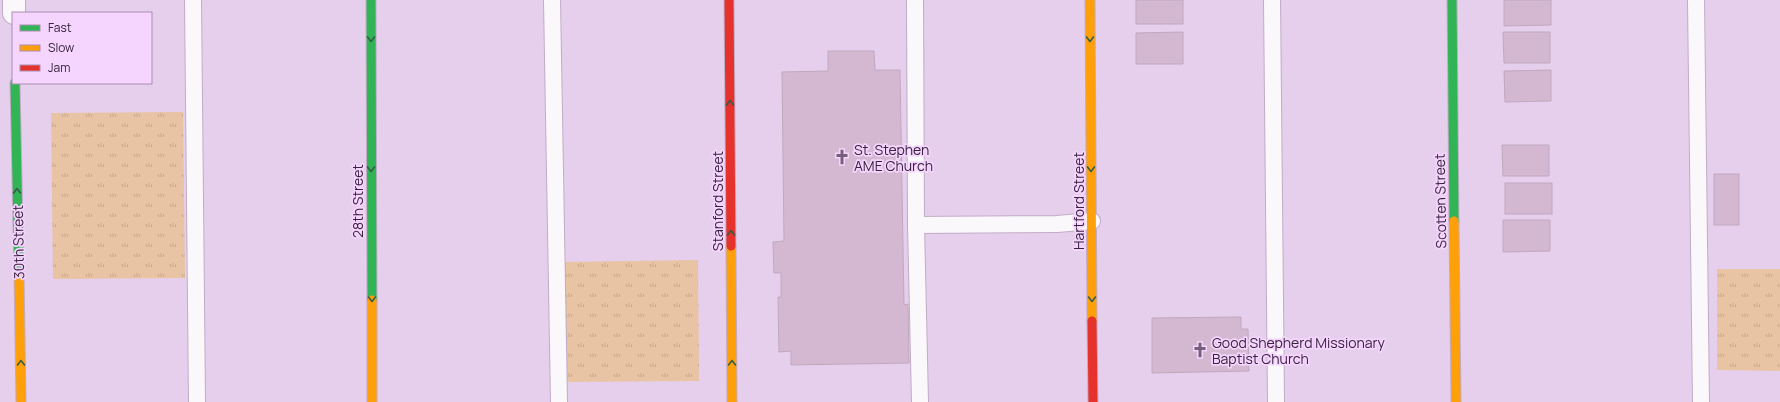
<svg xmlns="http://www.w3.org/2000/svg" width="1780" height="402" font-family="Manrope,sans-serif">
	<style>
		.grass { fill: url(#grass-tufts) }
		.building { fill: #d4b8d2; stroke: #c0a8be }
		.lines { fill: none; stroke-linecap: round; stroke-linejoin: round }
		.lane-casing { stroke: #c1acc6; stroke-width: 18 }
		.street-casing { stroke: #c1acc6; stroke-width: 24 }
		.fast-casing { stroke: #c1acc6; stroke-width: 11 }
		.slow-casing { stroke: #c1acc6; stroke-width: 11 }
		.jam-casing { stroke: #c1acc6; stroke-width: 11 }
		.lane { stroke: #fbf8fc; stroke-width: 16 }
		.street { stroke: #fbf8fc; stroke-width: 22 }
		.fast { stroke: #30b455; stroke-width: 9 }
		.slow { stroke: #ff9f0a; stroke-width: 9 }
		.jam { stroke: #e5322d; stroke-width: 9 }
		.oneway { stroke: #355d47 }
		.labels { text-anchor: middle; dominant-baseline: central; stroke-width: 3.5; stroke-linejoin: round; paint-order: stroke }
		.poi-label { font-size: 14px; fill: #38233e; stroke: #f5d4fd; text-anchor: start }
		.street-label { font-size: 14px; fill: #38233e; stroke: #f5d4fd }
	</style>
	<defs>
		<pattern id="grass-tufts" width="24" height="20" patternUnits="userSpaceOnUse"><rect width="24" height="20" fill="#e8c3a4"/><path d="M3 7l-1-3M5 7V3M7 7l1-3M15 17l-1-3M17 17v-4M19 17l1-3" fill="none" stroke="#c8a78e"/></pattern>
	</defs>
	<rect width="100%" height="100%" fill="#e6cfec"/>
	<!-- grass -->
	<g class="grass">
		<polygon points="183,112 185,278 53,279 51,113"/>
		<polygon points="698,260 699,381 563,382 562,262"/>
		<polygon points="1717,269 1780,269 1780,371 1717,370"/>
	</g>
	<!-- building -->
	<g class="building">
		<rect x="1136" y="0" width="47" height="24"/>
		<polygon points="1504,0 1551,0 1551,25 1504,26"/>
		<polygon points="1183,32 1183,64 1136,64 1136,33"/>
		<polygon points="1503,32 1550,32 1550,63 1504,63"/>
		<polygon points="828,51 874,51 875,70 900,70 904,305 908,304 909,363 791,365 791,351 779,352 778,297 781,297 781,273 774,273 773,242 784,241 782,72 828,71"/>
		<polygon points="1551,70 1551,101 1505,102 1504,71"/>
		<polygon points="1502,145 1549,145 1549,176 1503,176"/>
		<rect x="1714" y="174" width="25" height="51"/>
		<rect x="1505" y="183" width="47" height="31"/>
		<polygon points="1503,220 1550,220 1550,251 1503,252"/>
		<polygon points="1241,317 1241,329 1248,329 1249,371 1152,373 1152,318"/>
	</g>
	<g class="lines">
		<defs>
			<g id="lane">
				<polyline points="193,0 197,402"/>
				<polyline points="552,0 559,402"/>
				<polyline points="915,0 916,225 920,402"/>
				<polyline points="1272,0 1276,402"/>
				<polyline points="1696,0 1701,402"/>
				<polyline points="916,225 1057,224 1092,221"/>
			</g>
			<polyline id="street" points="14,0 14,13"/>
			<g id="fast">
				<polyline points="371,0 372,300"/>
				<polyline points="1452,0 1454,221"/>
				<polyline points="15,83 19,274"/>
			</g>
			<g id="slow">
				<polyline points="1090,0 1092,321"/>
				<polyline points="1454,221 1456,402"/>
				<polyline points="731,246 732,402"/>
				<polyline points="19,274 21,402"/>
				<polyline points="372,300 372,402"/>
			</g>
			<g id="jam">
				<polyline points="729,0 731,246"/>
				<polyline points="1092,321 1093,402"/>
			</g>
		</defs>
		<!-- lane casing -->
		<use href="#lane" class="lane-casing"/>
		<!-- street casing -->
		<use href="#street" class="street-casing"/>
		<!-- fast casing -->
		<use href="#fast" class="fast-casing"/>
		<!-- slow casing -->
		<use href="#slow" class="slow-casing"/>
		<!-- jam casing -->
		<use href="#jam" class="jam-casing"/>
		<!-- lane -->
		<use href="#lane" class="lane"/>
		<!-- street -->
		<use href="#street" class="street"/>
		<!-- fast -->
		<use href="#fast" class="fast"/>
		<!-- slow -->
		<use href="#slow" class="slow"/>
		<!-- jam -->
		<use href="#jam" class="jam"/>
	</g>
	<!-- one-way arrows -->
	<defs><path id="oneway-chevron" d="M-2-3.5L2.5 0L-2 3.5" fill="none" stroke-width="1.6" stroke-linecap="round" stroke-linejoin="round"/></defs>
	<g class="oneway">
		<use href="#oneway-chevron" transform="translate(371 39) rotate(90)"/>
		<use href="#oneway-chevron" transform="translate(1090 39) rotate(90)"/>
		<use href="#oneway-chevron" transform="translate(730 103) rotate(-90)"/>
		<use href="#oneway-chevron" transform="translate(371 169) rotate(90)"/>
		<use href="#oneway-chevron" transform="translate(1091 169) rotate(90)"/>
		<use href="#oneway-chevron" transform="translate(17 191) rotate(-91)"/>
		<use href="#oneway-chevron" transform="translate(731 233) rotate(-90)"/>
		<use href="#oneway-chevron" transform="translate(372 299) rotate(90)"/>
		<use href="#oneway-chevron" transform="translate(1092 299) rotate(90)"/>
		<use href="#oneway-chevron" transform="translate(21 363) rotate(-91)"/>
		<use href="#oneway-chevron" transform="translate(732 363) rotate(-90)"/>
	</g>
	<!-- icons -->
	<defs>
		<symbol id="church-bare" viewBox="-9 -9 18 18"><path d="M-1.2-6h2.4v3.5h3.3v2.4h-3.3V6h-2.4V-.1h-3.3v-2.4h3.3Z" fill="#755f7b" stroke="#f5d4fd" stroke-width="2.5" paint-order="stroke"/></symbol>
	</defs>
	<g fill-rule="evenodd">
		<use href="#church-bare" x="831" y="146" width="22" height="22"/>
		<use href="#church-bare" x="1189" y="339" width="22" height="22"/>
	</g>
	<g class="labels">
		<!-- poi labels -->
		<g class="poi-label">
			<text x="854" y="149">St. Stephen<tspan x="854" dy="16">AME Church</tspan></text>
			<text x="1212" y="342">Good Shepherd Missionary<tspan x="1212" dy="16">Baptist Church</tspan></text>
		</g>
		<!-- street labels -->
		<g class="street-label">
			<text transform="translate(357 201) rotate(-90)">28th Street</text>
			<text transform="translate(717 201) rotate(-90)">Stanford Street</text>
			<text transform="translate(1078 201) rotate(-90)">Hartford Street</text>
			<text transform="translate(1440 201) rotate(-91)">Scotten Street</text>
			<text transform="translate(18 242) rotate(-91)">30th Street</text>
		</g>
	</g>
	<!-- legend -->
	<rect x="12" y="12" width="140" height="72" fill="#f5d4fd" stroke="#a98db1"/>
	<rect x="20" y="25" width="20" height="6" fill="#30b455" stroke="#a98db1"/>
	<text x="48" y="32" font-size="12" fill="#38233e">Fast</text>
	<rect x="20" y="45" width="20" height="6" fill="#ff9f0a" stroke="#a98db1"/>
	<text x="48" y="52" font-size="12" fill="#38233e">Slow</text>
	<rect x="20" y="65" width="20" height="6" fill="#e5322d" stroke="#a98db1"/>
	<text x="48" y="72" font-size="12" fill="#38233e">Jam</text>
</svg>
